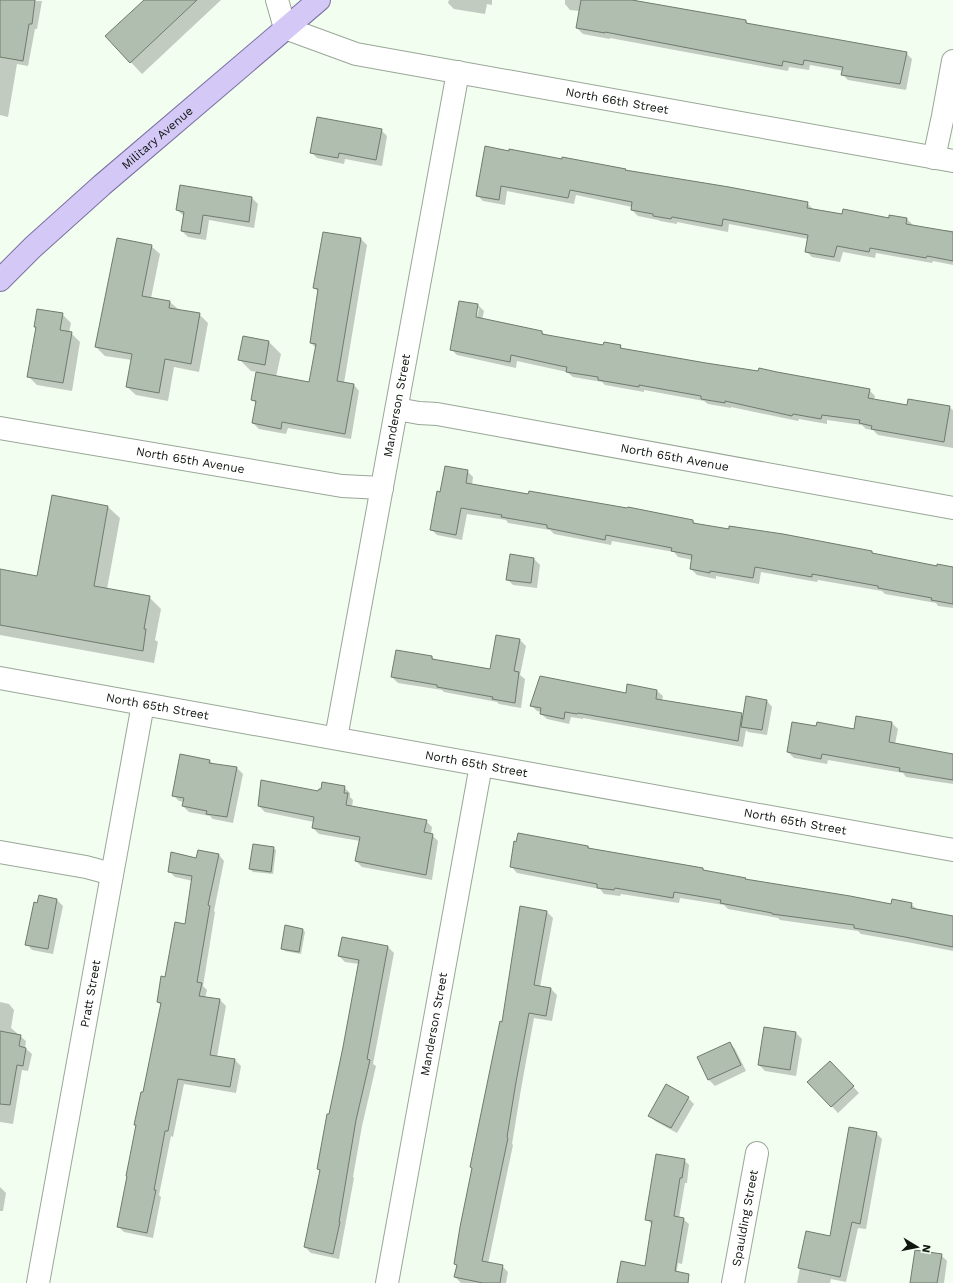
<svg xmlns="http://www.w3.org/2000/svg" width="953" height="1283" font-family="'Work Sans',sans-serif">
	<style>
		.shadow { fill: #0003; fill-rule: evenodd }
		.building { fill: #afbeae; stroke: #6f7c6d }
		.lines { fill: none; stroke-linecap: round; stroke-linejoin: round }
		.minor-casing { stroke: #99a797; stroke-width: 24 }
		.major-casing { stroke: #7c72a1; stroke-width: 24 }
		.minor { stroke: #fff; stroke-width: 22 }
		.major { stroke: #d3c8f6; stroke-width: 22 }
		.labels { text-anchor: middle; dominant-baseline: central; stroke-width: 3; stroke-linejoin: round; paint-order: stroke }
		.street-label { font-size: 12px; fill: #10150f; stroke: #f2fef0 }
	</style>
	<rect width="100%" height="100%" fill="#f2fef0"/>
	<!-- shadow -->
	<g class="shadow">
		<polygon points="1,0 42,1 37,29 35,29 28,66 17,64 8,117 0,115 0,9"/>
		<polygon points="145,0 221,0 142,74 106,36"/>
		<polygon points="449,0 492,0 492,5 487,4 485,14 454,9 448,3"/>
		<polygon points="565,0 627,0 746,21 749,24 906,53 912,59 906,90 848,80 842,74 843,71 810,65 809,70 789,67 788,71 610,38 610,39 583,34 577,28 580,11 570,10 565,4"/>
		<polygon points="381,130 387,136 382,166 345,159 344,164 317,158 311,152"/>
		<polygon points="486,148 625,170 807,203 813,209 843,215 890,219 907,219 913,225 912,226 944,231 944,230 953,231 953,265 933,261 932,263 876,253 875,258 843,252 840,262 812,257 806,251 808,239 729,224 728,232 677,222 677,224 660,221 658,220 638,216 632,210 632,207 576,195 574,204 507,191 505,205 483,201 477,195"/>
		<polygon points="180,186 252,198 258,204 254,228 209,220 206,240 188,237 182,231 184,216 177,210"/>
		<polygon points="324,233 361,239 367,245 344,383 354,385 359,391 351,439 288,428 286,434 259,429 253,423 257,404 252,400 257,372 251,371 239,359 244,337 269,342 281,354 276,377 310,383 316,348 311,343 319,292 314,288"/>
		<polygon points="151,246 160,254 151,298 170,302 179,310 199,314 208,323 199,372 174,367 168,401 136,395 127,387 132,360 105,356 96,347"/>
		<path d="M460 302 478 305 484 311 482 320 542 332 546 336 604 346H620L623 349 706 364 869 390 875 396 874 400 908 406 949 407 953 410V448L878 435 873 430 866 429 862 425 827 420V424L799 419 798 421 731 407V408L708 404 704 401 644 390V392L605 385 602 382 573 377 567 372 517 361 516 368 457 355 451 349ZM477 308H479L476 322H474Z"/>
		<polygon points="62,314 71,323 69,333 71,333 80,342 72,391 37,385 28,376"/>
		<polygon points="467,471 473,477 472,485 693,521 696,524 872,552 875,555 938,567 953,568 953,608 938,606 936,603 885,594 882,591 818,580 817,582 761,572 759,584 716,576 716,579 697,575 691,569 693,560 678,557 674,552 612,541 611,545 554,534 550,530 508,523 506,520 467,514 462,540 437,535 431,529 441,493"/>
		<polygon points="108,507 120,518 107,589 149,597 161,609 155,640 158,642 154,663 0,635 0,570 38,577"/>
		<polygon points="534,559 540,565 537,588 513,585 507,579"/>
		<polygon points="520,640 526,646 520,675 525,679 521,708 499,704 497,702 444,692 442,690 398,683 392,677 432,657 435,660 490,671"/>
		<polygon points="657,691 663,696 662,701 741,714 743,716 767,701 772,707 767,735 748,732 746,730 743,747 583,718 583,719 571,717 569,724 547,719 541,714 541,712 537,711 532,706"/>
		<polygon points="892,723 898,729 895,744 953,754 953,784 906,777 903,773 828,760 827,764 794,758 788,752 817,727 854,730"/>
		<polygon points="209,760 213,764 237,768 243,774 233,823 213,819 210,816 189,812 183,806 184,802 179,801 174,796"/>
		<polygon points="344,787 350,793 350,797 353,800 352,807 426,821 432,827 431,834 438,841 432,880 362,867 356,861 360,841 319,834 313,828 314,822 265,812 259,806"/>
		<polygon points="588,846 591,850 703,869 705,871 745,879 747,881 892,905 911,904 918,910 953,917 953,951 912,943 861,934 858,931 780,920 778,918 728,909 724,905 680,898 679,903 621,894 620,896 604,894 600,889 517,873 511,866"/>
		<polygon points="273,848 276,850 273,874 253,872 250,869"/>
		<polygon points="219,855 224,861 214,911 215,912 203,986 207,990 205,998 220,1000 226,1006 217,1057 235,1060 241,1066 236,1093 184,1084 173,1137 171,1136 159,1195 161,1197 153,1238 124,1232 118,1226 137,1126 135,1124 144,1093 162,1006 158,1002 186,925 193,881 175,877 169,871 197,859"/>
		<polygon points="57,900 63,906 53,954 32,950 27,944"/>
		<polygon points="547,912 553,918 540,987 551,989 557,995 552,1021 534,1018 521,1089 512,1144 513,1145 488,1264 502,1266 508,1272 506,1283 461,1283 455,1277 457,1266 455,1264 502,1023"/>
		<polygon points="303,930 305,932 301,954 285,951 282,948"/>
		<polygon points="388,947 394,953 373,1064 376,1066 362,1126 353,1177 354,1178 339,1259 311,1253 305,1247 321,1172 318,1169 344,1047 359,964 345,962 339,956"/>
		<polygon points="0,1002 9,1004 14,1010 11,1028 18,1034 17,1035 20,1036 26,1041 25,1048 32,1054 28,1071 22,1070 13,1124 0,1122"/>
		<polygon points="765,1028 796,1033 802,1039 796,1076 765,1071 759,1065"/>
		<polygon points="730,1043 735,1049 746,1071 715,1086 709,1080 699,1058"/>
		<polygon points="830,1062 859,1093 838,1113 809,1082"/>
		<polygon points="688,1098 694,1104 677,1133 655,1121 650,1115"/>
		<polygon points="876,1133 882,1139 866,1229 858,1228 846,1282 831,1279 830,1283 797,1283 807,1232 831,1237"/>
		<polygon points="684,1160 689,1165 687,1183 685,1183 679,1218 683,1219 689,1224 682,1264 678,1263 675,1283 618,1283 646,1267 652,1225 647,1219"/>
		<polygon points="0,1187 6,1193 3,1211 0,1211"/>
		<polygon points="941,1255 947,1261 944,1283 911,1283"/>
	</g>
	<!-- building -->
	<g class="building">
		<polygon points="0,0 35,0 32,24 29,24 23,61 0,57"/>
		<polygon points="144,0 197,0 130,63 105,36"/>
		<polygon points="581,0 632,0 746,20 746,23 907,52 900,84 841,75 843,67 804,60 803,65 783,61 782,66 605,32 605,33 576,28"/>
		<polygon points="317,117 382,129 376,160 339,153 338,158 310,153"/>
		<polygon points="485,146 509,151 509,149 562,159 562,157 626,169 625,170 729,187 808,202 807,208 842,214 843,209 889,218 889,215 907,218 906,224 953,232 953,261 927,256 926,258 870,248 869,252 837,246 834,257 805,252 808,235 723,219 722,226 672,217 671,219 653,216 653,214 631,210 632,202 570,190 568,198 501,186 499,200 476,196"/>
		<polygon points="180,185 252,197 249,222 203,215 200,234 181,231 184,212 176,210"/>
		<polygon points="323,232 361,238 337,381 354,384 345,434 282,422 281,429 252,423 256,401 251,400 256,372 309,382 316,344 310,343 318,289 313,288"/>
		<polygon points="117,238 152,245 142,296 170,301 169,308 200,313 191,364 165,359 159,393 126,387 132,354 95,347"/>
		<polygon points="459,301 478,304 476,317 542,331 542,334 603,345 604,342 621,345 620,348 706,363 758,371 759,368 777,372 870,389 868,398 907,405 908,399 950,406 944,442 871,429 872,426 859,423 860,420 822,415 821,419 793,414 792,416 725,401 725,403 701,399 701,396 639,385 639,387 598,380 598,377 566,372 567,367 561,366 511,355 510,362 450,350"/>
		<polygon points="37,309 63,313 60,330 72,332 63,383 27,377 36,327 34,327"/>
		<polygon points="243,336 269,341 265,365 238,360"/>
		<polygon points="445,466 468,470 466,483 528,494 529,491 627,508 628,507 693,520 693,523 729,529 729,526 783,534 872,551 872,553 937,566 937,564 953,567 953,604 931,600 932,598 878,588 878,586 812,574 812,577 755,567 753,578 710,571 710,573 690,569 692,555 671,551 672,548 606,535 605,540 547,528 547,525 501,517 502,515 461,508 456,535 430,530 437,491 440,492"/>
		<polygon points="52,495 108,506 94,586 150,596 144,629 146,629 143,651 0,625 0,569 37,576"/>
		<polygon points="510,554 534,558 531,583 506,580"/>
		<polygon points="496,635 520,639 514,671 519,672 515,703 492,699 493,697 437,687 437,685 391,677 396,650 432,656 432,659 490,669"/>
		<polygon points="540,676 626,693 627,684 657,690 656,699 742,713 738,741 578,713 577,714 565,712 564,719 540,714 541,708 530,706"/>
		<polygon points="746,696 767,700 762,730 741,727"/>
		<polygon points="856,716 892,722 889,742 953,754 953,780 899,771 900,768 822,754 821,759 787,752 792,722 816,726 817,722 854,729"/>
		<polygon points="180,754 210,760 209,763 237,767 227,817 206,814 207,811 182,806 184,798 172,796"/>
		<polygon points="261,780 318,791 319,789 321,789 322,782 345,786 344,793 348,793 346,805 427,820 424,832 433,834 426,875 355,861 360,837 312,828 314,817 258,806"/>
		<polygon points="518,833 588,846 588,848 703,868 703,870 746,878 745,879 850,896 891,904 892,899 912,903 911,908 953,916 953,947 905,937 854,928 854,925 772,914 772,913 720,903 721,900 674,892 673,898 615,888 614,890 597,888 597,884 510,867 514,841 516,842"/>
		<polygon points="253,844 274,847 271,872 249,869"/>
		<polygon points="198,850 219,854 208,905 210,906 197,982 202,983 199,996 220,999 210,1055 235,1059 230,1087 178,1079 168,1131 165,1131 154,1190 156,1190 147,1233 117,1227 127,1176 126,1176 136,1125 134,1125 141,1092 143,1092 161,1003 157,1002 161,976 165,977 175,922 185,924 192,876 168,872 171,852 196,858"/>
		<polygon points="39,895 57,899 48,949 25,945 34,902 37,903"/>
		<polygon points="520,906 547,911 534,985 551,988 546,1016 529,1013 516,1082 507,1137 508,1138 482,1261 503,1265 500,1283 483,1283 454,1277 457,1265 454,1264 460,1227 472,1168 470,1167 500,1021 502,1022"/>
		<polygon points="285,925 303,929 299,952 281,949"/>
		<polygon points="342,937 388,946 367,1059 370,1060 356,1120 339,1222 340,1222 333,1254 304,1247 320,1170 317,1169 327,1114 329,1114 343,1047 359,960 338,956"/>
		<polygon points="764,1027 796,1032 790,1070 758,1065"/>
		<polygon points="0,1031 21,1035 19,1046 26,1048 23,1066 17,1065 10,1105 0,1104"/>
		<polygon points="730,1042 741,1065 708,1080 697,1057"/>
		<polygon points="830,1061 854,1086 831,1107 807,1082"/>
		<polygon points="666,1084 689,1097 671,1128 648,1116"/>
		<polygon points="849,1127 877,1132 860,1224 852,1222 840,1277 798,1268 806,1231 830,1236"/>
		<polygon points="656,1154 685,1159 682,1178 680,1178 674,1216 684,1218 675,1271 689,1274 688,1283 617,1283 621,1261 645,1266 652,1221 645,1220"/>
		<polygon points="915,1250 942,1254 937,1283 910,1283"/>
	</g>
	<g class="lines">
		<defs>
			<g id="minor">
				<path id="s1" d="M277 0 285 28 356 54 953 161"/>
				<polyline points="934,158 943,116 953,61"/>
				<path id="s2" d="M397 409 419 413 437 414 953 508"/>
				<path id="s3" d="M0 428 342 486 382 488"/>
				<path id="s4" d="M0 678 953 850"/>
				<path id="s5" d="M336 738 458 72"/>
				<polyline points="0,852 86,867 112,874"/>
				<path id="s6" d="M38 1283 143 704"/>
				<path id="s7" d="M387 1283 481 765"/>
				<path id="s8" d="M733 1283 757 1153"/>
			</g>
			<g id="major">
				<path id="s9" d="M0 280 33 247 102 185 319 0"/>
			</g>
		</defs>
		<!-- minor casing -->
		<use href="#minor" class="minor-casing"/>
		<!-- major casing -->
		<use href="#major" class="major-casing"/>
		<!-- minor -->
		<use href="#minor" class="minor"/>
		<!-- major -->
		<use href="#major" class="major"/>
	</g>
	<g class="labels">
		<!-- street labels -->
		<g class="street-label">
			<text stroke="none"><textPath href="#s1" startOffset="370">North 66th Street</textPath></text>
			<text stroke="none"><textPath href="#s9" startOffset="212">Military Avenue</textPath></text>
			<text stroke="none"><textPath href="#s5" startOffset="338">Manderson Street</textPath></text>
			<text stroke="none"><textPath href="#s2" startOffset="282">North 65th Avenue</textPath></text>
			<text stroke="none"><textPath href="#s3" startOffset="193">North 65th Avenue</textPath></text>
			<text stroke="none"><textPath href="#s4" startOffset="160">North 65th Street</textPath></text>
			<text stroke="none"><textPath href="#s4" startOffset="484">North 65th Street</textPath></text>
			<text stroke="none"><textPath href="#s4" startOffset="808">North 65th Street</textPath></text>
			<text stroke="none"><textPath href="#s6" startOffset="294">Pratt Street</textPath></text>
			<text stroke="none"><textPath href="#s7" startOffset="263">Manderson Street</textPath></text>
			<text stroke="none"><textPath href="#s8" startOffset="66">Spaulding Street</textPath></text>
		</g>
	</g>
	<!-- north arrow -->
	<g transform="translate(917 1247) rotate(100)" stroke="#f2fef0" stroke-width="3" paint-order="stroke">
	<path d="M0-3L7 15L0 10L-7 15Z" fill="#10150f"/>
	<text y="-6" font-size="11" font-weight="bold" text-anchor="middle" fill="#10150f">N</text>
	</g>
</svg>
